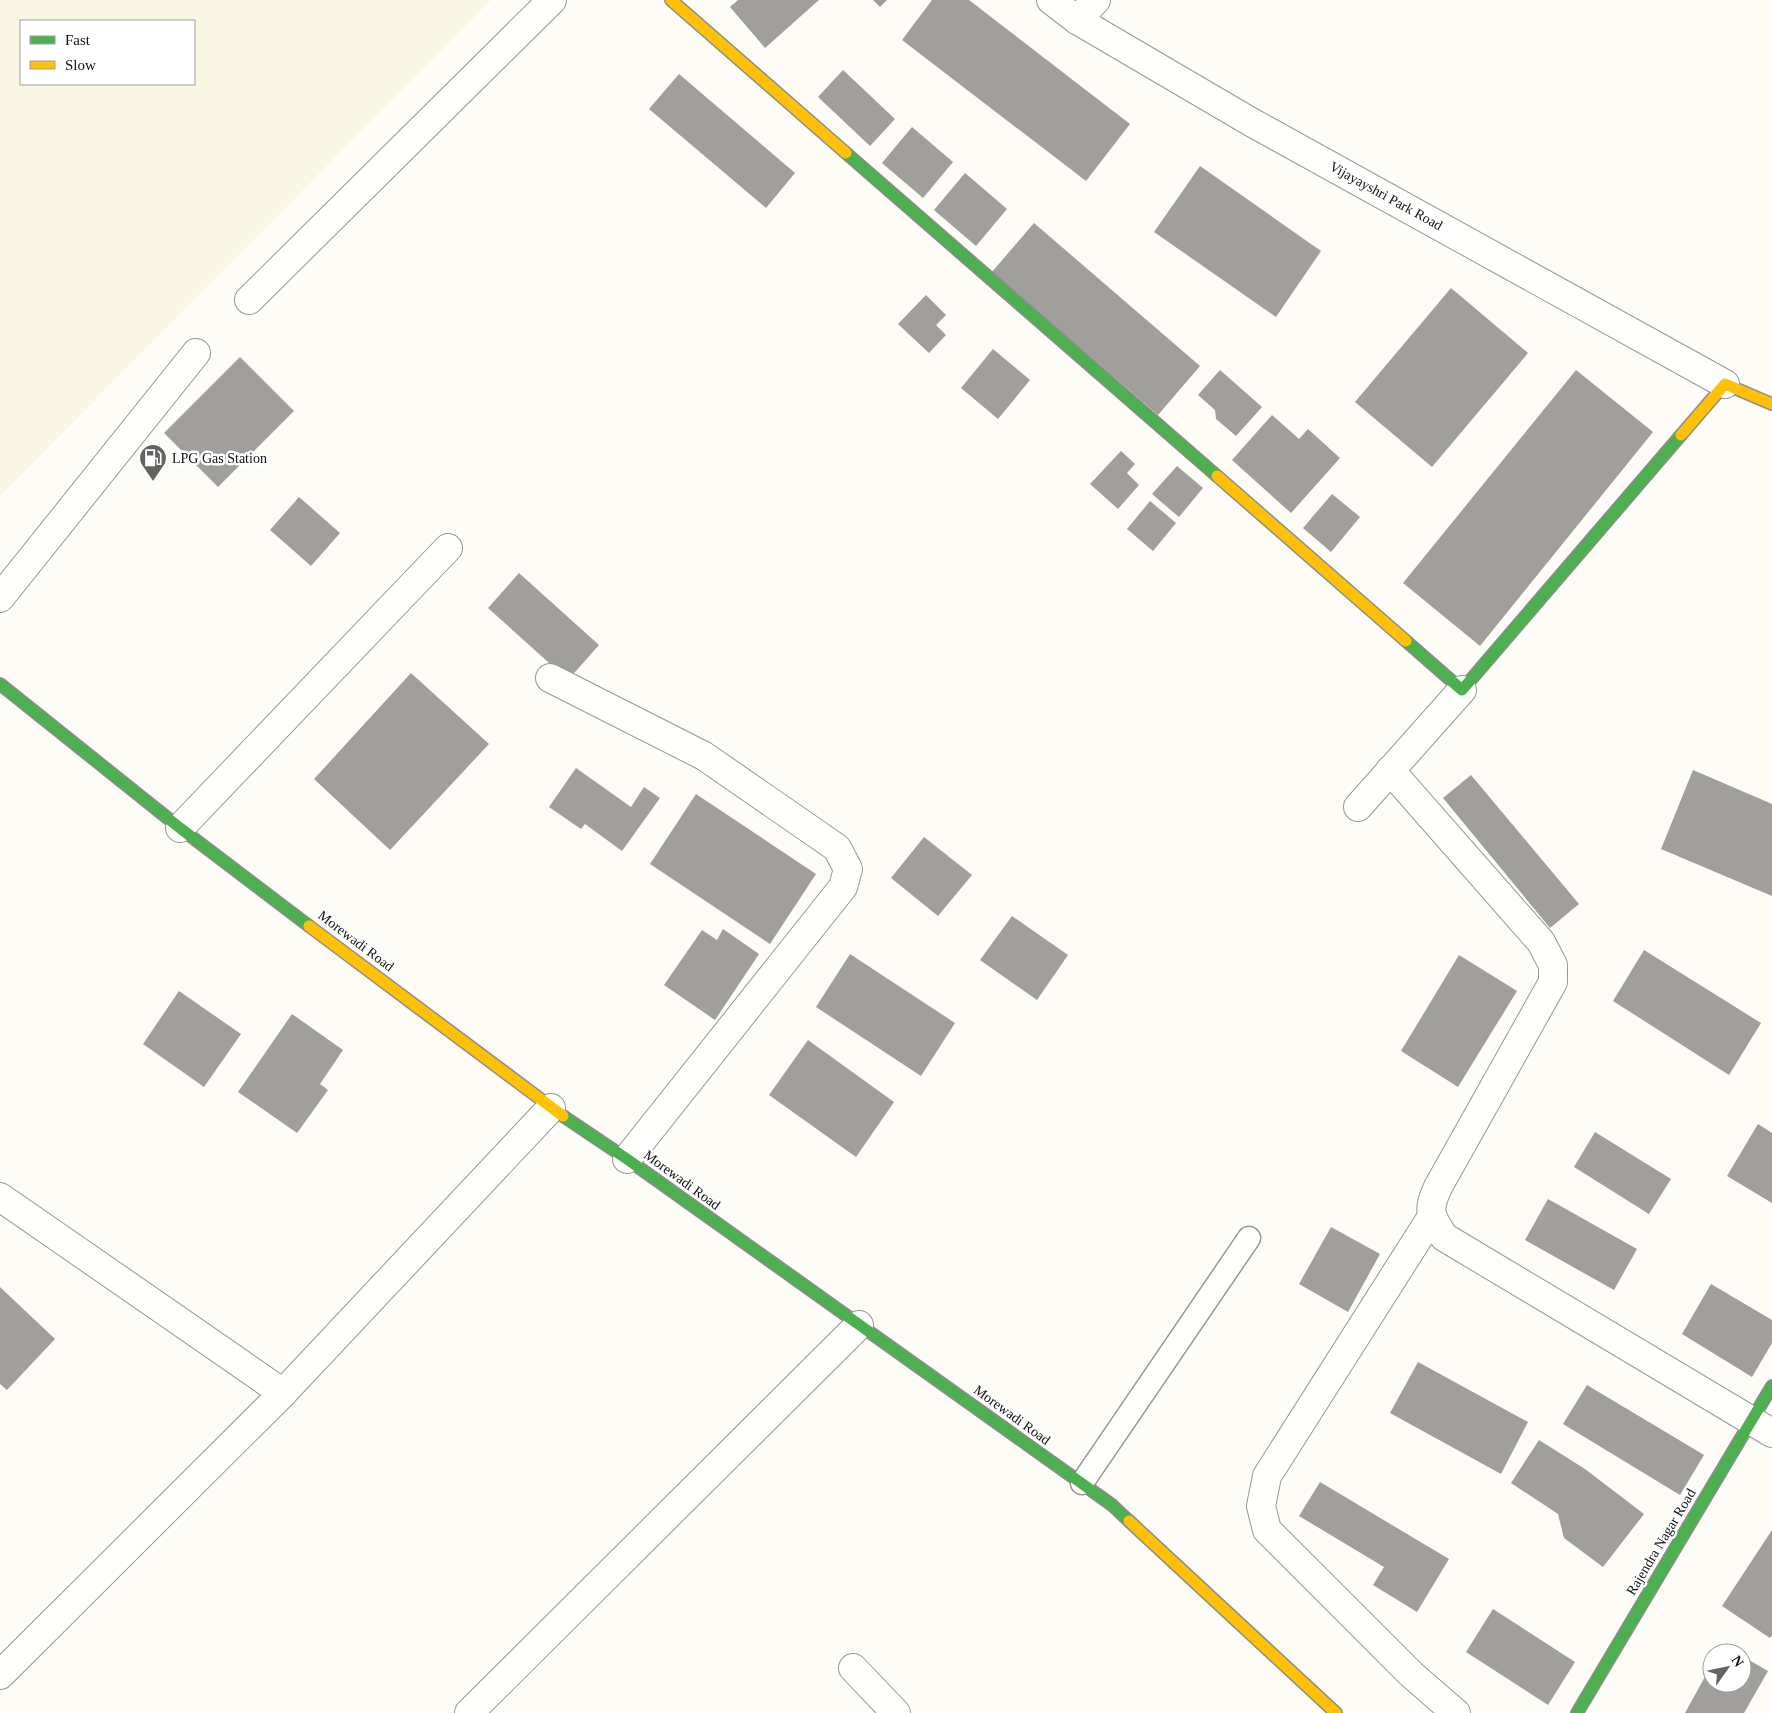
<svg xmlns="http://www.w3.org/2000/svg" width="1772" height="1713" font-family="'Times New Roman',serif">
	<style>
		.farmland { fill: #f9f7e4; fill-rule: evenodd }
		.building { fill: #a19f9c }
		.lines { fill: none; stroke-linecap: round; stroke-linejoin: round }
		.lane-casing { stroke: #979795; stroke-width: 25 }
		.street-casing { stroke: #979795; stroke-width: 30 }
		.fast-casing { stroke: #8e8d8b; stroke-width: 14 }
		.slow-casing { stroke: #8e8d8b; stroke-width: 14 }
		.lane { stroke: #fffffe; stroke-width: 22 }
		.street { stroke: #fffffe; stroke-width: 28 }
		.fast { stroke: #4caf50; stroke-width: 11 }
		.slow { stroke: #ffc107; stroke-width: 11 }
		.labels { text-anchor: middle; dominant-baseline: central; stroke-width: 5; stroke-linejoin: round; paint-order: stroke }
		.street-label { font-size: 14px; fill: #111; stroke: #fff }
		.poi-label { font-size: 14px; fill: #111; stroke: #fff; text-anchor: start }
	</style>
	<rect width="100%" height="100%" fill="#fdfcf7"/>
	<!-- farmland -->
	<path class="farmland" d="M0 0H491L0 496ZM21 21H194V84H21Z"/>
	<!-- building -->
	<g class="building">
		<polygon points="738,0 819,0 765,48 730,7"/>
		<polygon points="873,0 887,0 880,7"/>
		<polygon points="932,0 969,0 1130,124 1086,181 902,40"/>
		<polygon points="843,70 895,119 870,146 818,97"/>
		<polygon points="679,74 795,173 766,208 649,109"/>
		<polygon points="912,127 953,162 923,198 882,163"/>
		<polygon points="1200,166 1321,251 1276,317 1154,232"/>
		<polygon points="965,173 1007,209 976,246 934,210"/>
		<polygon points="1034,223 1200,366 1158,415 992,272"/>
		<polygon points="1451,288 1528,353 1432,467 1355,402"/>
		<polygon points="926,295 946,315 936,325 946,335 929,353 898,324"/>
		<polygon points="993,349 1030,380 998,419 961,388"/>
		<polygon points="240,357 294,411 218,487 164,433"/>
		<polygon points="1220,370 1262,407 1236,436 1216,419 1215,410 1198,395"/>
		<polygon points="1576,370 1653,432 1480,646 1403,583"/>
		<polygon points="1272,415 1299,439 1308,429 1340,458 1291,513 1232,460"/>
		<polygon points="1121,451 1135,464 1127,473 1139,485 1118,509 1090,484"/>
		<polygon points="1177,466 1203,488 1179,517 1152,494"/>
		<polygon points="1332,494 1360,517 1331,552 1303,528"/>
		<polygon points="299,497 340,533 311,566 270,530"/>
		<polygon points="1150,501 1176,523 1153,551 1127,529"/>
		<polygon points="519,573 599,645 568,680 488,608"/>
		<polygon points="411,673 489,744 390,850 314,779"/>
		<polygon points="576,768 631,807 644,787 660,798 622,851 585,824 581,829 549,807"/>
		<polygon points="1693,770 1772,804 1772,896 1661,849"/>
		<polygon points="1471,775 1579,904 1550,928 1443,798"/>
		<polygon points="696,794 816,874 770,944 650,864"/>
		<polygon points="924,837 972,875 938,916 891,878"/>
		<polygon points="1012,916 1068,955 1037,1000 980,960"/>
		<polygon points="723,929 759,954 715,1020 664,985 702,930 717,940"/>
		<polygon points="1644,950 1761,1023 1729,1075 1613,1001"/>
		<polygon points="850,954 955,1023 921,1076 816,1007"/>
		<polygon points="1459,955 1517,991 1458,1087 1401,1051"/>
		<polygon points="179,991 241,1034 204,1087 143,1044"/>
		<polygon points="292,1014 343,1050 320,1084 328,1090 297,1133 238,1092"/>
		<polygon points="808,1040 894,1102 856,1157 769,1095"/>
		<polygon points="1758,1124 1772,1133 1772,1203 1727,1176"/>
		<polygon points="1595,1132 1671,1179 1649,1214 1574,1167"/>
		<polygon points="1548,1199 1637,1249 1614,1290 1525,1240"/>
		<polygon points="1331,1227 1380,1254 1348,1312 1299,1284"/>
		<polygon points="1711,1284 1772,1320 1772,1343 1752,1377 1682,1334"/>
		<polygon points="0,1287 55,1339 7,1390 0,1384"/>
		<polygon points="1418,1362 1528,1422 1501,1474 1390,1413"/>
		<polygon points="1587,1385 1704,1455 1680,1495 1563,1424"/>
		<polygon points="1539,1440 1585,1469 1644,1514 1603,1567 1564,1538 1558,1514 1511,1483"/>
		<polygon points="1320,1482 1449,1559 1417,1612 1373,1585 1384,1567 1299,1516"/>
		<polygon points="1772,1530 1772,1635 1770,1638 1722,1606"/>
		<polygon points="1493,1609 1575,1662 1548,1705 1466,1652"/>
		<polygon points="1723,1645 1736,1653 1718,1653"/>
		<polygon points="1742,1656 1768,1671 1744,1713 1685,1713 1712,1664 1712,1683 1742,1683"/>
	</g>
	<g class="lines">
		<defs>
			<polyline id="lane" points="1082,1483 1249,1238"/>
			<g id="street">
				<polyline points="1051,0 1077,20 1251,122 1725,384"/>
				<polyline points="1077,20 1096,0"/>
				<polyline points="249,300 552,0"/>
				<polyline points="0,598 196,353"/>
				<polyline points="550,678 704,756 837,848 848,869 843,887 627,1159"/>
				<path d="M1390 770 1541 942 1553 965V982L1438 1187C1427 1211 1430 1215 1444 1237L1772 1433"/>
				<polyline points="1358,807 1462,690"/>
				<polyline points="180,828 448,548"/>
				<polyline points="0,1197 283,1393"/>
				<polyline points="1431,1218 1267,1476 1261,1506 1267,1530 1411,1674 1456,1713"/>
				<polyline points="853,1668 896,1713"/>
				<polyline points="0,1675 283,1393 551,1108"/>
				<polyline points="469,1713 859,1325"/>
			</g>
			<g id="fast">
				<polyline points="846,153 1217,476"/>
				<polyline points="1406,641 1462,690 1681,435"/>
				<polyline points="0,684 180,828 309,926"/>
				<polyline points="563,1116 627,1159 1112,1505 1129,1521"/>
				<polyline points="1577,1713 1772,1386"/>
			</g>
			<g id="slow">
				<polyline points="671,0 846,153"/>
				<polyline points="1681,435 1725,384 1772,404"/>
				<polyline points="1217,476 1406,641"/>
				<polyline points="309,926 563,1116"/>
				<polyline points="1129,1521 1336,1713"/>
			</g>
		</defs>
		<!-- lane casing -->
		<use href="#lane" class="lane-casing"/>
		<!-- street casing -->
		<use href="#street" class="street-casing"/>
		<!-- fast casing -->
		<use href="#fast" class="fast-casing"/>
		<!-- slow casing -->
		<use href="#slow" class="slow-casing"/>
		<!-- lane -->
		<use href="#lane" class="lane"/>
		<!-- street -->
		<use href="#street" class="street"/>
		<!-- fast -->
		<use href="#fast" class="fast"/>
		<!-- slow -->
		<use href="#slow" class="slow"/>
	</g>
	<!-- icons -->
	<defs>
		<symbol id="fuel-pin" viewBox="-11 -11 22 30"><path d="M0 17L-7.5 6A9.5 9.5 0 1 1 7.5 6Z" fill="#646362" stroke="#fff"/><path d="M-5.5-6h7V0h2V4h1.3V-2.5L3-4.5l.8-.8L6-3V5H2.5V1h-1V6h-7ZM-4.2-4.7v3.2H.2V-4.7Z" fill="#fff"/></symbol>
	</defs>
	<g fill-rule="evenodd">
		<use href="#fuel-pin" x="137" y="442" width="32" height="43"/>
	</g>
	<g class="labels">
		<!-- street labels -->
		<g class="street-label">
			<text transform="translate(1386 196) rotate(29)">Vijayayshri Park Road</text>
			<text transform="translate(356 941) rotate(37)">Morewadi Road</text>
			<text transform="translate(682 1180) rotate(36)">Morewadi Road</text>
			<text transform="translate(1012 1415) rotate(36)">Morewadi Road</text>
			<text transform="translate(1661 1542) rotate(-59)">Rajendra Nagar Road</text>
		</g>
		<!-- poi labels -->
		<g class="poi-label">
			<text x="172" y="458">LPG Gas Station</text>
		</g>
	</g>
	<!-- legend -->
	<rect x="20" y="20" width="175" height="65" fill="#ffffff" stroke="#a0a0a0"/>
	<rect x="30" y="36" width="25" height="8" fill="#4caf50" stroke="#a0a0a0"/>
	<text x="65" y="45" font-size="15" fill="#111111">Fast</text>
	<rect x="30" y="61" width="25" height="8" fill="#ffc107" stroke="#a0a0a0"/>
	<text x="65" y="70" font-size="15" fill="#111111">Slow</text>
	<!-- north arrow -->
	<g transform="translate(1727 1668) rotate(57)"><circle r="24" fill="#ffffff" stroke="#a0a0a0"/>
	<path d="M0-4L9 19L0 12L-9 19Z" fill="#646362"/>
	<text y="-8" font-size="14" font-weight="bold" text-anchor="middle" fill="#111111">N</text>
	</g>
</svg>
